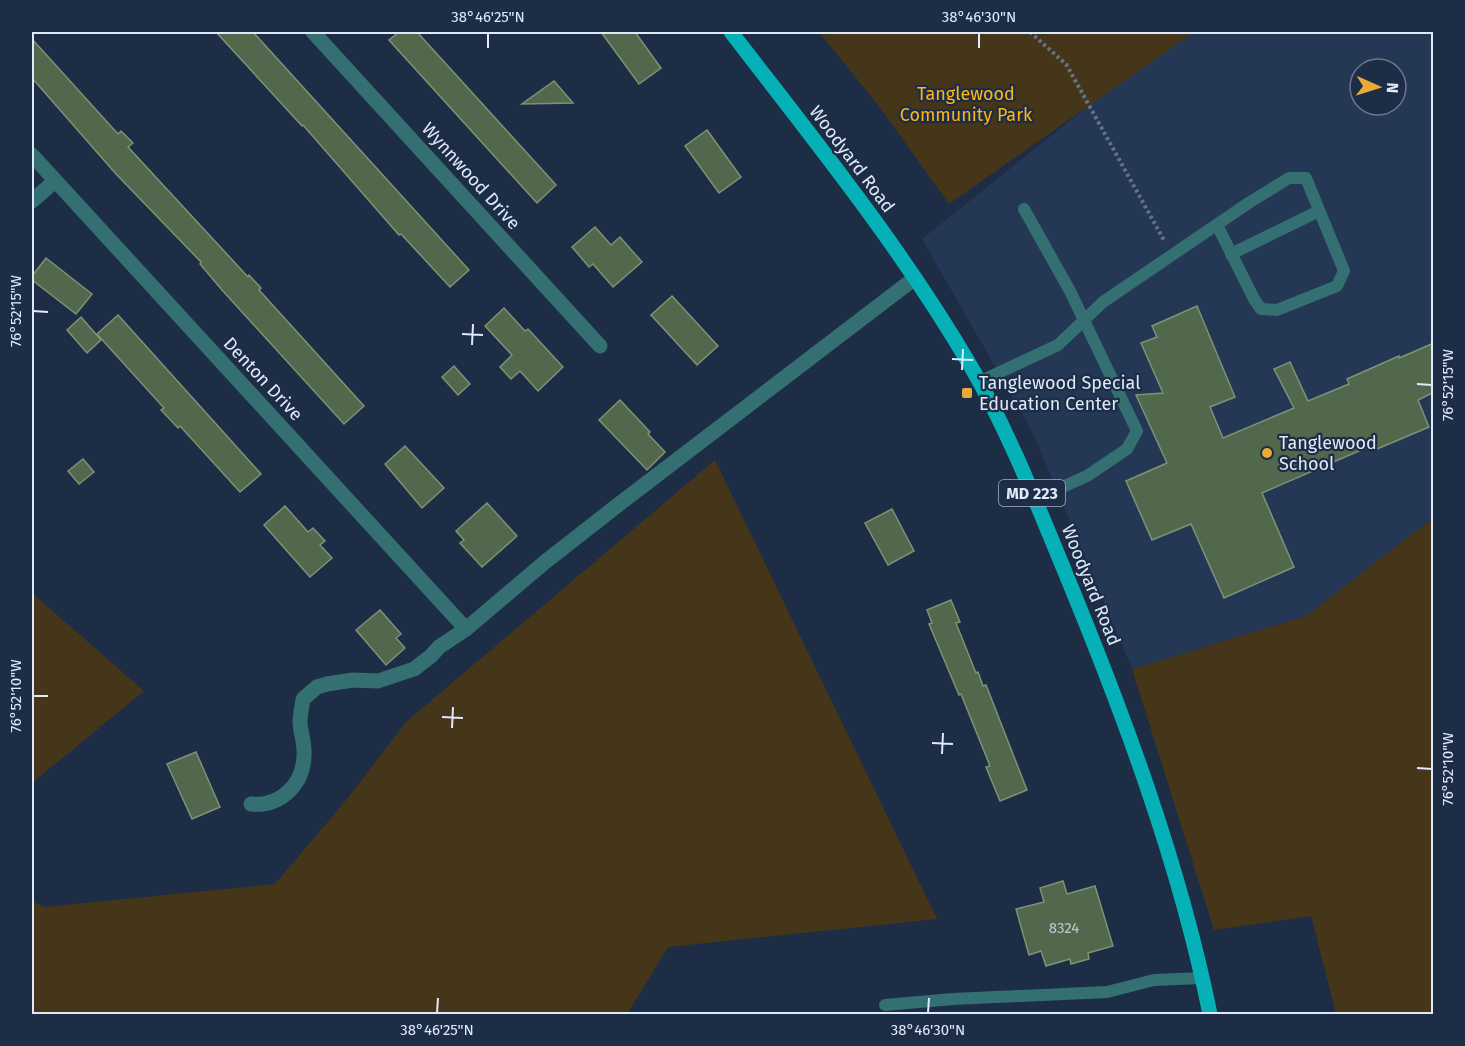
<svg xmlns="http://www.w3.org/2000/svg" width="1465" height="1046" font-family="'Fira Sans',sans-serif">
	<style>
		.built { fill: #243755; fill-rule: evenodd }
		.green { fill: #463619 }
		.building { fill: #52684c; stroke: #7c9375; stroke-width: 1.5 }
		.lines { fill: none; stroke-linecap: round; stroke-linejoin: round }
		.path { stroke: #647287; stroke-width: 4; stroke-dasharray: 3 3; stroke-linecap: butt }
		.service { stroke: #347072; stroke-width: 12 }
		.minor { stroke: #347072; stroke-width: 15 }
		.primary { stroke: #05b1b7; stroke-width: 15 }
		.ticks { fill: none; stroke: #dee9f9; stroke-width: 2 }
		.poi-dot { fill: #e8ab37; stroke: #1d2d46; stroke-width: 2 }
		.labels { text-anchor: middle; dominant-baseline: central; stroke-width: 4.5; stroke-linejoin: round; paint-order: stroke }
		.number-label { font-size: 15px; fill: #bbc9ce }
		.shield { fill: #1d2d46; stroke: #a4b1c3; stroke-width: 1.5 }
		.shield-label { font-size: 16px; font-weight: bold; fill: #dee9f9 }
		.park-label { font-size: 18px; fill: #ffb615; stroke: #1d2d46 }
		.street-label { font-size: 18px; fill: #dee9f9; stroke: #1d2d46 }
		.poi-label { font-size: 18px; fill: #dee9f9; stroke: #1d2d46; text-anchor: start }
		.neatline { fill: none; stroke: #dee9f9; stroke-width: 2 }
		.ticks-label { font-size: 15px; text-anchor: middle; fill: #dee9f9 }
	</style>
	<rect width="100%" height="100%" fill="#1d2d46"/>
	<!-- built -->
	<path class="built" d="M1181 32H1433V518L1306 616 1132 669 1033 433 922 239ZM1360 69H1396V105H1360Z"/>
	<!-- green -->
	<g class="green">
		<polygon points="819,32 1194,32 949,204 879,106"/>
		<polygon points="715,460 937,919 668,947 627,1014 32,1014 32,901 44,907 275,884 347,799 407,721"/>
		<polygon points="1433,518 1433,1014 1336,1014 1311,916 1214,930 1132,669 1306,616"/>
		<polygon points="32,593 144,691 32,783"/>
	</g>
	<!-- building -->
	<g class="building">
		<polygon points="216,32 253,32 469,270 450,287 401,234 399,235 303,125 302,126"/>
		<polygon points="399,32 417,32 556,185 537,203 389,40"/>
		<polygon points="601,32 635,32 661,68 639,84"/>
		<polygon points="32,39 118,134 121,131 133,143 128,147 248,277 249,275 261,288 259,290 364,406 344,424 222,290 200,264 201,262 116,174 32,78"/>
		<polygon points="554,81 573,103 522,104"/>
		<polygon points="707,130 741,177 719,193 685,146"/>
		<polygon points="595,227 611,245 620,237 642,262 613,287 593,264 589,267 572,247"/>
		<polygon points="46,258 92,294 76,314 32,280 32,276"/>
		<polygon points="672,296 718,346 697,365 651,315"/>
		<polygon points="1197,306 1235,397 1210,407 1223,438 1294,408 1274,369 1290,362 1308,401 1349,384 1347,379 1399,356 1399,358 1434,343 1434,392 1418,400 1429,427 1377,449 1375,444 1262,493 1294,567 1224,598 1191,524 1152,540 1126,481 1167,463 1136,395 1163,393 1141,343 1157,337 1152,326"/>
		<polygon points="504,308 525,331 528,329 563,367 538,391 520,371 511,379 500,367 512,355 485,326"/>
		<polygon points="118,315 261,474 240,492 180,426 178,428 161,410 164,408 97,334"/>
		<polygon points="81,317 101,340 87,353 67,330"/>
		<polygon points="454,366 470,384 458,395 442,377"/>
		<polygon points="620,400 650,432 648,434 665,452 647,470 599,420"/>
		<polygon points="405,446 444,488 422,508 385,464"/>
		<polygon points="83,459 94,472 79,484 68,471"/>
		<polygon points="487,503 517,536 482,567 460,543 464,540 456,531"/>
		<polygon points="285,506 308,532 313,528 325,541 320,545 332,558 310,577 264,525"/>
		<polygon points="892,509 914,551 888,565 865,523"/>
		<polygon points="951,600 960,622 956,623 976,673 978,672 983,686 986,685 1027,790 1000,801 986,767 990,766 961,694 959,695 929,624 932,623 927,610"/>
		<polygon points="380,610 401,634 396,638 405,648 386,665 356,630"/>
		<polygon points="196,752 220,807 192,819 167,764"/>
		<polygon points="1063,881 1067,894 1095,886 1113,946 1088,953 1089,959 1071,964 1070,959 1046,966 1041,951 1029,955 1016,909 1044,902 1040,888"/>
	</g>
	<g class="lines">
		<!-- path -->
		<polyline class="path" points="1030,32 1066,64 1165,242"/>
		<!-- service -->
		<g class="service">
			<polyline points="1024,209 1070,291 1137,431 1127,449 1087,476 1035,499"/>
			<polyline points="1231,254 1319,211"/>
			<polyline points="979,382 1058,345 1103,302 1250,202 1289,178 1306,178 1344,271 1337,286 1277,310 1261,309 1254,299 1217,225"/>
			<polyline points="885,1005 953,999 1107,992 1154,980 1202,978"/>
		</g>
		<!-- minor -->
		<g class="minor">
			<polyline points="313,32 600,346"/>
			<polyline points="32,155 466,629"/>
			<polyline points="32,201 55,181"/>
			<path d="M251 804C279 807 303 786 304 756 305 745 301 734 300 723 300 715 302 707 303 699L317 687 327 684 353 680 378 681 414 669 431 656 439 647 466 629 545 562 614 508 915 278"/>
		</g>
		<!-- primary -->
		<path class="primary" d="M731 32C814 140 901 247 970 365 1008 430 1036 502 1065 572 1124 715 1179 862 1210 1014"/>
	</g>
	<!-- ticks -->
	<path class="ticks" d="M488 48V33M979 48V33M33 311 48 312M462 334 483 335M472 345 473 324M952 359 973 360M962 370 963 349M1417 384 1432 385M33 696H48M442 717 463 718M452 728 453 707M932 743 953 744M942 754 943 733M1417 768 1432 769M437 1013 438 998M928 1013 929 998"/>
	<!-- markers -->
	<g class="poi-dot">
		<rect x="961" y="387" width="12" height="12" rx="3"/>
		<circle cx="1267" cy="453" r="6"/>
	</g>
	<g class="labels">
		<!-- number labels -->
		<g class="number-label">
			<text x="1064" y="928">8324</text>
		</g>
		<!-- shield labels -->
		<rect class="shield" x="999" y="480" width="66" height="26" rx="4.5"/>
		<g class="shield-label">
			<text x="1032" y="493">MD 223</text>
		</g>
		<!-- park labels -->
		<g class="park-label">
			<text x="966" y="94">Tanglewood<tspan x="966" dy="21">Community Park</tspan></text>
		</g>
		<!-- street labels -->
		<g class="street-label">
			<text transform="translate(852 159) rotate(53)">Woodyard Road</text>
			<text transform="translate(471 176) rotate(48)">Wynnwood Drive</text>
			<text transform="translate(263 379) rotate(47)">Denton Drive</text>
			<text transform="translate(1091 585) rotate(68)">Woodyard Road</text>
		</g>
		<!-- poi labels -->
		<g class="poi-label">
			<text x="979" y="383">Tanglewood Special<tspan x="979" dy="21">Education Center</tspan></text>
			<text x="1279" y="443">Tanglewood<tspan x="1279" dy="21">School</tspan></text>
		</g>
	</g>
	<!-- border -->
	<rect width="1465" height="1046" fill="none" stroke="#1d2d46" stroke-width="66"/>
	<!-- north arrow -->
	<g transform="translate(1378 87) rotate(93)"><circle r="28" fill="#1d2d46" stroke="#6a788e" stroke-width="1.5"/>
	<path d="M0-4.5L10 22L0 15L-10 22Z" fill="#e8ab37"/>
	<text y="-9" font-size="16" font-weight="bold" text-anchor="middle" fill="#dee9f9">N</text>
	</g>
	<rect x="33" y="33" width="1399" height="980" class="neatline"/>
	<g class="ticks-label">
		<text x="488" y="22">38°46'25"N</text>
		<text x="979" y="22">38°46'30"N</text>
		<text transform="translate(16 311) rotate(-90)" y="5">76°52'15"W</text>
		<text transform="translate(1448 385) rotate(-90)" y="5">76°52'15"W</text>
		<text transform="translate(16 696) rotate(-90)" y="5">76°52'10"W</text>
		<text transform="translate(1448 769) rotate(-90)" y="5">76°52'10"W</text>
		<text x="437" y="1035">38°46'25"N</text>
		<text x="928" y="1035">38°46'30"N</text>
	</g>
</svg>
